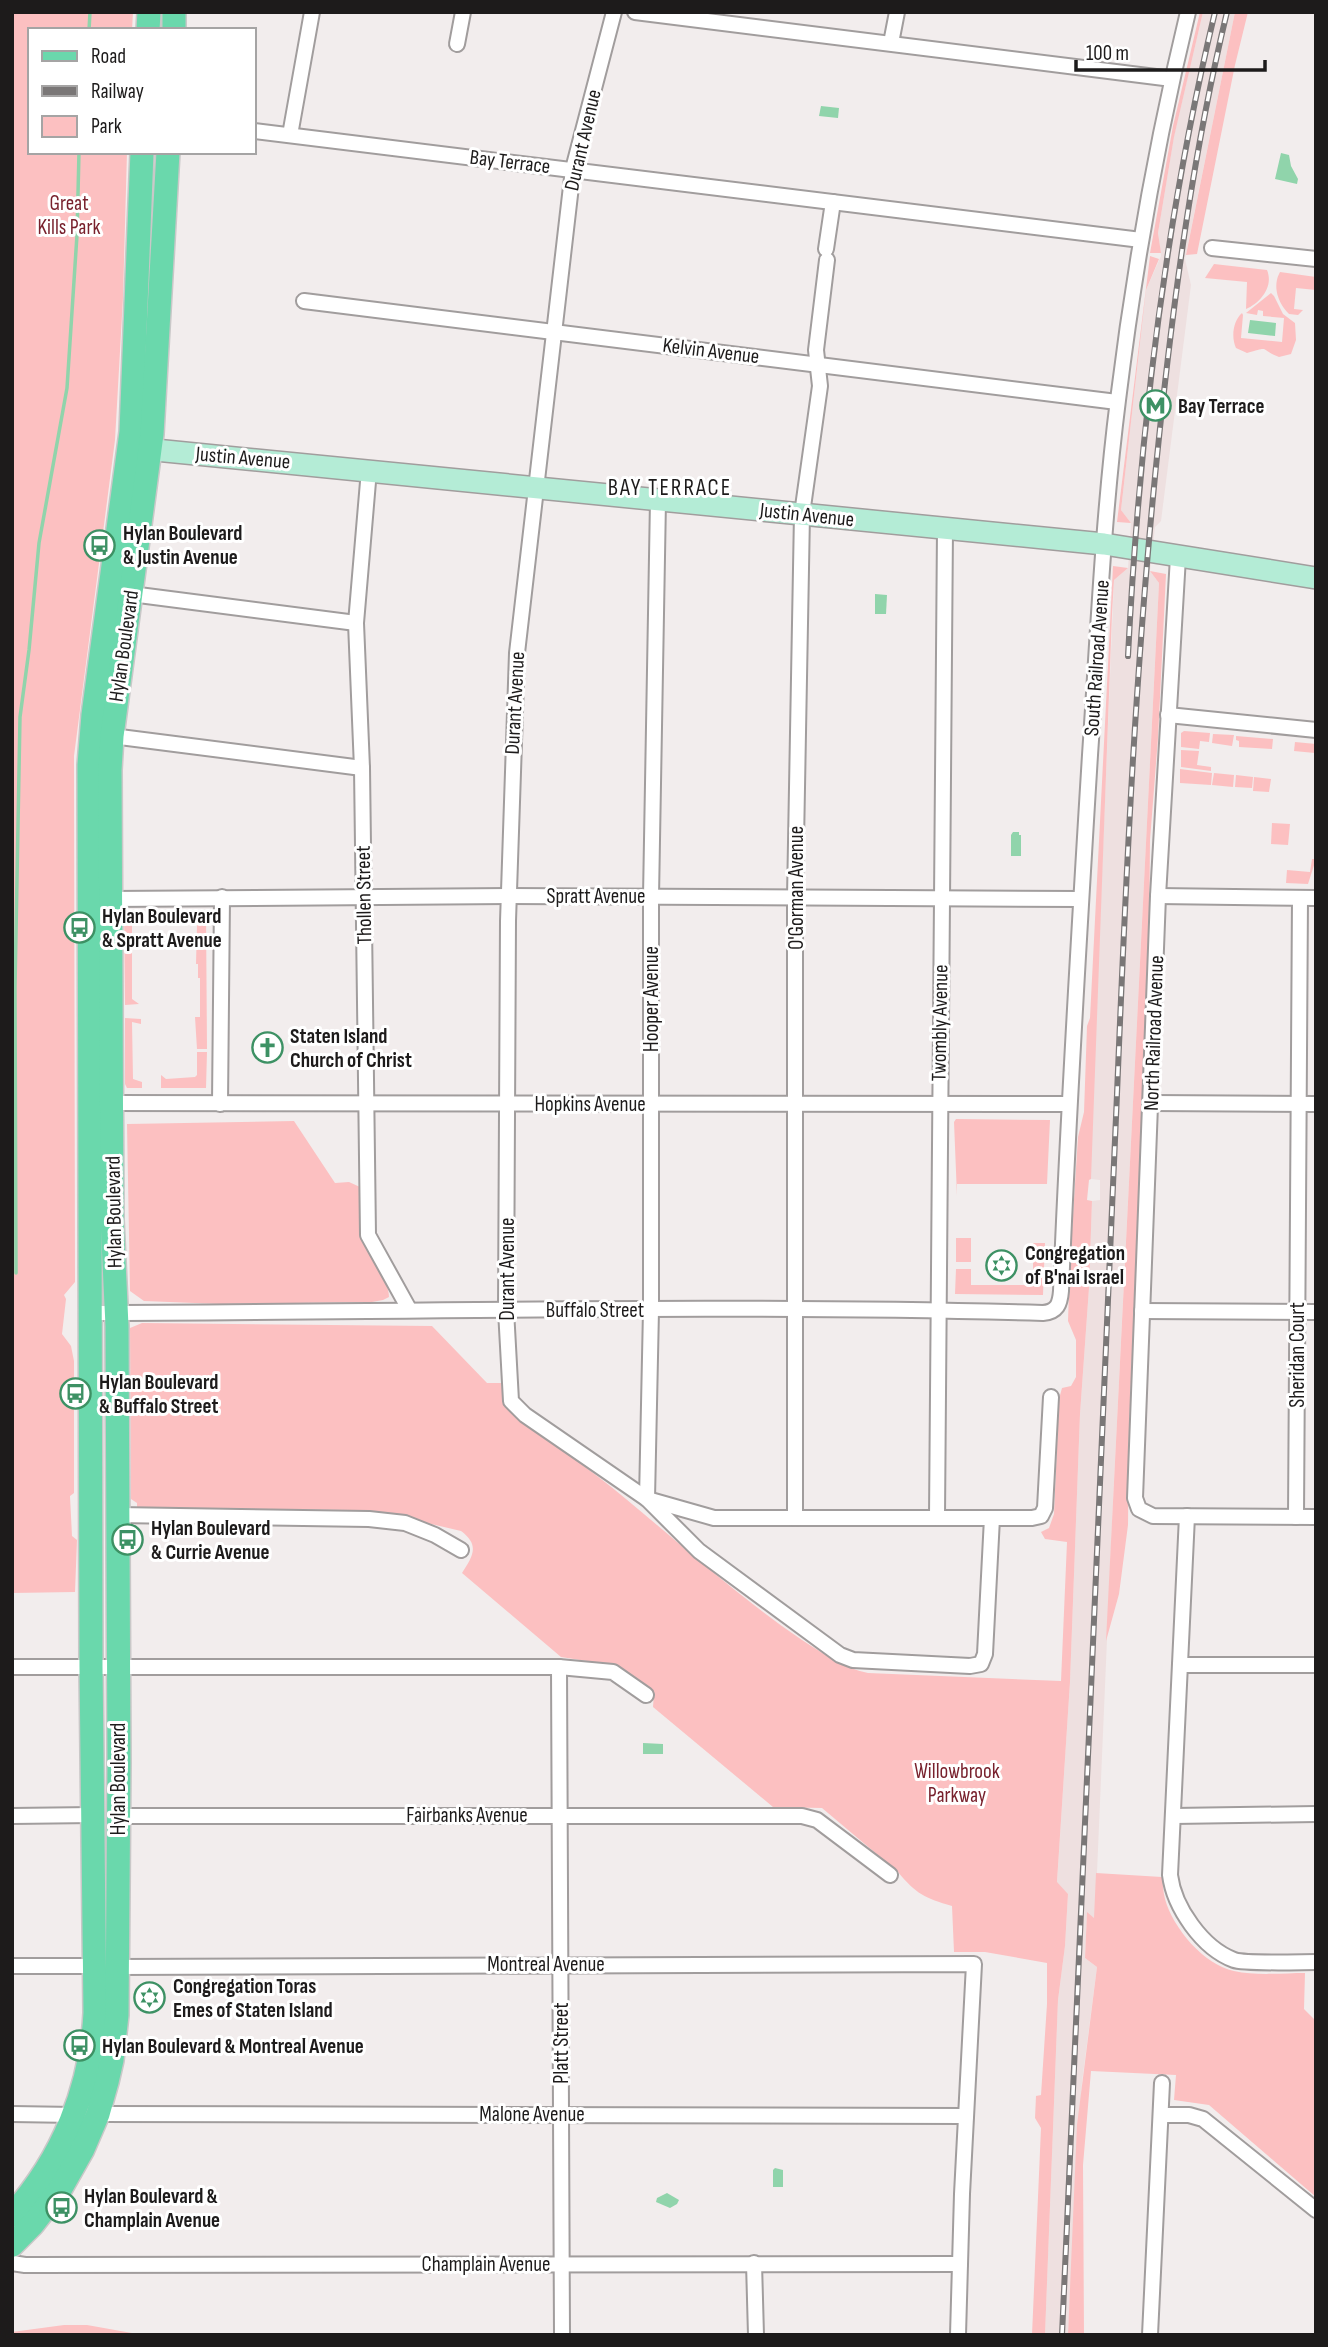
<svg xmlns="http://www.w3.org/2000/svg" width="1328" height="2347" font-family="'Sofia Sans Condensed',sans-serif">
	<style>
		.built { fill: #eee0e0 }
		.green { fill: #fcc0c1 }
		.water { fill: #90d4ab }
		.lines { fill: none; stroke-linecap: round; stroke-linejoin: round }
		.stream { stroke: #90d4ab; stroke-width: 3.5 }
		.street-casing { stroke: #a19d9d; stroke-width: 18 }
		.secondary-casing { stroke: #a19d9d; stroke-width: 24 }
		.primary-casing { stroke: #c9c8c8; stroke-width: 26 }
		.street { stroke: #fff; stroke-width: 14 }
		.secondary { stroke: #b4ecd6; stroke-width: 21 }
		.primary { stroke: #6ad8ac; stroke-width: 23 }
		.rail-casing { stroke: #7a7777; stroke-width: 6 }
		.rail { stroke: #fff; stroke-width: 3.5; stroke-dasharray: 10; stroke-linecap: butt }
		.labels { text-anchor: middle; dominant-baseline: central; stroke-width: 6; stroke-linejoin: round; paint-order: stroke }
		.street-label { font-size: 21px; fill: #1d1b1b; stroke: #fff }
		.park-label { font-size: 21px; fill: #78212d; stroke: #fff }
		.poi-label { font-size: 21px; font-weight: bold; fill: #1d1b1b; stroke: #fff; text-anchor: start }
		.neighbourhood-label { font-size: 23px; letter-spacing: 2px; fill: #1d1b1b; stroke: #fff }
	</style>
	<rect width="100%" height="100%" fill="#f2eded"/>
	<!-- built -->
	<polygon class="built" points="1203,12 1235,12 1185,259 1191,285 1161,521 1155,527 1150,571 1159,583 1113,1500 1095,1919 1087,1913 1085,1958 1097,1967 1082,2082 1068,2335 1045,2335 1058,2000 1065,1946 1068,1894 1057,1883 1070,1682 1080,1414 1089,1288 1092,1201 1100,1200 1100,1180 1091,1179 1091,1140 1114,580 1128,568 1131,523 1121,510 1146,290 1161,256 1158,233 1174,136"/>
	<!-- green -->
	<g class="green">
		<polygon points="12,12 133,12 132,30 30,30 30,152 127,152 123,298 115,440 74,756 75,1282 64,1295 66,1299 62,1334 71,1346 74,1361 74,1493 70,1496 72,1536 77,1540 75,1592 12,1593"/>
		<polygon points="1200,12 1203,12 1174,137 1158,233 1161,253 1150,253 1173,126"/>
		<polygon points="1235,12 1248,12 1235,65 1197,254 1186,255"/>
		<polygon points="1150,256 1159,259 1146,290 1121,510 1131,523 1117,522"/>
		<path d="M1214 264 1267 270C1274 287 1260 303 1246 309L1247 282 1205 278Z"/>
		<path d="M1280 272 1316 277V290L1296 288 1294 309 1303 310 1298 315 1289 314C1278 303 1272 286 1280 272Z"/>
		<path d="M1271 293 1274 296 1283 314 1295 323 1296 340 1291 354 1279 357C1258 349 1272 346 1247 353L1236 348C1231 337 1233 321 1242 313L1243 315 1241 338 1282 342 1284 318 1263 316V311L1258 310 1257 315 1246 313Z"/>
		<path d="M1113 566 1128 568 1114 580 1112 614 1091 1179 1089 1180 1087 1200 1092 1201 1089 1288 1080 1414 1070 1682 1057 1882 1068 1894 1065 1946 1058 2000 1045 2335H1032L1041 2128 1035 2118 1036 2096 1041 2095 1047 2004V1963L985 1952H954L952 1906C925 1898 916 1894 898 1872L822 1808 773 1807 653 1707 654 1693 619 1666 561 1657 462 1573C473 1556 480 1545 461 1531L393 1515 351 1510 137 1508V1503L131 1499 130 1328 142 1323 432 1326 487 1383H501L504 1400 511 1411C549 1441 589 1468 626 1499 684 1547 740 1598 802 1640 824 1654 843 1668 868 1673L1061 1681 1067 1542 1045 1539 1041 1532 1049 1528 1054 1514 1059 1399 1062 1388 1071 1386 1076 1377V1340L1068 1321 1070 1262 1078 1137 1084 1112 1087 1026 1090 1018Z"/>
		<polygon points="1150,571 1166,574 1158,738 1150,840 1149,941 1129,1430 1128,1525 1119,1594 1106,1641 1159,583"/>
		<polygon points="1184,731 1210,733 1209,742 1200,741 1199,749 1181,747 1181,733"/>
		<polygon points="1213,734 1234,735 1232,746 1212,743"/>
		<polygon points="1236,736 1273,739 1272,749 1239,747 1239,741 1236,740"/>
		<polygon points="1295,742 1316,744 1315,753 1294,751"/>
		<polygon points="1181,750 1199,751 1197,765 1211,767 1211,771 1181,767"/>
		<polygon points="1180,769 1212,773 1211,785 1180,783"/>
		<polygon points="1214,773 1234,775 1233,787 1212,785"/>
		<polygon points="1236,775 1253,777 1252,788 1235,787"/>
		<polygon points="1254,777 1271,779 1269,792 1253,791"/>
		<polygon points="1272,823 1290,824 1288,845 1271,844"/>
		<polygon points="1312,859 1316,859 1308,884 1286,883 1287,870 1310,872"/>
		<polygon points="124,912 144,912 143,921 132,918 132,999 139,1004 125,1005"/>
		<polygon points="158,912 183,912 182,924 158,924"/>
		<polygon points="185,912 206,912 207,1049 197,1049 195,1017 200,1017 200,978 198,978 198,964 196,964 197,925 185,924"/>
		<polygon points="125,1018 141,1019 141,1024 132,1022 133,1079 142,1082 142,1088 127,1088 125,1084"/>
		<polygon points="197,1052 207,1052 206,1088 161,1088 161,1075 166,1079 195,1077 197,1075"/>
		<polygon points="956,1119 1050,1120 1047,1184 957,1184 957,1196 954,1122"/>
		<path d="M294 1121 335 1183 349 1182 360 1187C361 1203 359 1221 362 1237 366 1257 389 1278 389 1297L383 1300 372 1302 220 1304 144 1301 130 1291 127 1124Z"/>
		<rect x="956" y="1238" width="15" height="24"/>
		<polygon points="1033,1243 1045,1243 1043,1295 955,1294 956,1269 971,1269 971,1285 1033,1285"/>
		<path d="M1096 1873 1162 1877C1163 1884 1163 1892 1165 1899 1173 1928 1204 1965 1234 1971 1256 1976 1283 1973 1305 1973L1304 2009 1316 2021V2197L1209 2105 1174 2100 1176 2075 1091 2071 1083 2165 1084 2335H1068L1077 2125 1097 1967 1085 1958 1087 1912 1094 1918Z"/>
		<polygon points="64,2325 87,2325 143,2335 12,2335 12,2332"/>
	</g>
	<!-- water -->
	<g class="water">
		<polygon points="821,106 839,108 838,118 819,116"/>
		<polygon points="1281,153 1289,155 1291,166 1298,179 1297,184 1275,179"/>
		<polygon points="1250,320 1276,323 1275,336 1248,333"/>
		<polygon points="875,594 887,595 886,614 875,614"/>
		<polygon points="1013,832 1019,832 1019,835 1021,835 1021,856 1011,856 1011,835"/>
		<polygon points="643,1743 663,1744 663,1754 643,1754"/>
		<polygon points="775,2168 783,2170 783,2187 773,2187 773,2170"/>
		<polygon points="166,2191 166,2201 147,2202 147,2192"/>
		<polygon points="667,2193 679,2200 677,2204 670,2208 656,2202 657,2198"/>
	</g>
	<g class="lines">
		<!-- stream -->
		<g class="stream">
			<polyline points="89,30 90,12"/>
			<polyline points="16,1273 15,987 20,717 29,650 39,543 67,388 77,235 79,152"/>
		</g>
		<defs>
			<g id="street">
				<polyline points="614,12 573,169 517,653 508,921 506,1310 511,1401 525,1415 647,1499 714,1518 1032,1518 1041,1516 1045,1508 1051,1397"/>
				<polyline points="635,12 1172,79"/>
				<polyline points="891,43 897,12"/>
				<polyline points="457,44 463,12"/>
				<polyline points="254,131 1141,240"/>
				<polyline points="290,135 312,12"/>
				<polyline points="1212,248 1316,259"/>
				<polyline points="826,249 833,202"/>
				<polyline points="304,301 1117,402"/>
				<polyline points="369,470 356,623 362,768 368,1235 409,1309"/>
				<polyline points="658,500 651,897 651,1310 647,1499 699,1551 840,1655 853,1660 970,1666 981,1664 985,1654 992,1518"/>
				<polyline points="1178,557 1158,896 1135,1498 1139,1509 1153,1516 1316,1517"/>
				<polyline points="131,594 356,623"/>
				<polyline points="1168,715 1316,730"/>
				<polyline points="112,736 362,768"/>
				<polyline points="1158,896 1316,898"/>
				<polyline points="111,899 509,896 1081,899"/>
				<polyline points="112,1103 1069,1104"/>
				<polyline points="1151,1103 1316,1104"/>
				<polyline points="220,1104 222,897"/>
				<polyline points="1142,1311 1316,1312"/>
				<path d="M90 1313C407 1312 725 1304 1043 1313 1057 1312 1060 1304 1061 1291 1068 1113 1079 934 1090 755 1098 637 1103 518 1118 400 1134 270 1157 140 1188 12"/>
				<polyline points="118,1515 369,1519 405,1523 435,1535 461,1550"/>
				<path d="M1187 1516 1170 1875C1174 1907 1202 1948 1234 1960 1245 1964 1300 1962 1316 1962"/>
				<polyline points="937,1517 945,529"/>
				<polyline points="1296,1517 1300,898"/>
				<polyline points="795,1518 795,897 802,514 820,386 816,350 827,260"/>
				<polyline points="1180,1665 1316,1665"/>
				<polyline points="12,1667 559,1667 613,1672 646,1695"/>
				<polyline points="559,1667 562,2335"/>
				<polyline points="12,1816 94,1815"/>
				<polyline points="118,1816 802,1816 817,1820 890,1875"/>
				<polyline points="1174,1816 1316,1814"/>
				<polyline points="12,1966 96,1966"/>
				<polyline points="117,1967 974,1964 962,2194 958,2335"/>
				<polyline points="12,2114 75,2115"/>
				<polyline points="98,2114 966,2116"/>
				<polyline points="1161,2115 1189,2115 1203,2119 1316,2210"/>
				<polyline points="12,2263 25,2265 960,2264"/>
				<polyline points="754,2263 756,2335"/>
				<polyline points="1150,2335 1162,2083"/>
			</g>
			<polyline id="secondary" points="135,448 1104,544 1316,578"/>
			<g id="primary">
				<polyline points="148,30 149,12"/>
				<polyline points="174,30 174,12"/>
				<path d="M12 2215C63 2158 91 2088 95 2013L91 1667 89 765 93 715 131 432 142 152"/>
				<polyline points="12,2245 33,2224 61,2188 83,2149 98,2114 107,2082 112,2060 117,2015 119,1762 117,1326 112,1219 110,770 112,736 152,434 168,152"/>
			</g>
		</defs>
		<!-- street casing -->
		<use href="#street" class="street-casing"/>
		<!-- secondary casing -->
		<use href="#secondary" class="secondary-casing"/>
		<!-- primary casing -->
		<use href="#primary" class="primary-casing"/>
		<!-- street -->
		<use href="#street" class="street"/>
		<!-- secondary -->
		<use href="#secondary" class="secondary"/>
		<!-- primary -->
		<use href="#primary" class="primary"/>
		<defs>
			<g id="rail">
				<path d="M1128 656C1139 439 1164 224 1215 12"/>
				<path d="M1062 2335C1081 1921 1099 1508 1117 1094 1126 872 1136 650 1160 428 1175 288 1194 149 1227 12"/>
			</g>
		</defs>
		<!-- rail casing -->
		<use href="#rail" class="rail-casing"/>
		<!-- rail -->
		<use href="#rail" class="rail"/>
	</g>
	<!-- icons -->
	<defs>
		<symbol id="metro-ring" viewBox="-11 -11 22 22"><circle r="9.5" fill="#fff" stroke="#3d9164" stroke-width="1.5"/><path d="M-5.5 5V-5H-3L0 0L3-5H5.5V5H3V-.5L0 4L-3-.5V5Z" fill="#3d9164"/></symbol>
		<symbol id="bus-ring" viewBox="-11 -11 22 22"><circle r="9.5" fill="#fff" stroke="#3d9164" stroke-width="1.5"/><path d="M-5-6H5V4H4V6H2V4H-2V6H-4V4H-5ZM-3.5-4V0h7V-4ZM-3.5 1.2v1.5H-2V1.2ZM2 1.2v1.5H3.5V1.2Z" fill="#3d9164"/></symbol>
		<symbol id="church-ring" viewBox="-11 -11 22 22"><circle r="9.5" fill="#fff" stroke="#3d9164" stroke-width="1.5"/><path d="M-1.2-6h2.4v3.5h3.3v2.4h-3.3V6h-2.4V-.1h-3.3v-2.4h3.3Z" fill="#3d9164"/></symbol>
		<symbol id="synagogue-ring" viewBox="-11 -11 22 22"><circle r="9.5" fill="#fff" stroke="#3d9164" stroke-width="1.5"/><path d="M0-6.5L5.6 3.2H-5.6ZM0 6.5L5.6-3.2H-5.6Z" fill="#3d9164"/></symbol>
	</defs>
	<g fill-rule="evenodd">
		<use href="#metro-ring" x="1138" y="388" width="35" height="35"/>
		<use href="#bus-ring" x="82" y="528" width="35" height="35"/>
		<use href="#bus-ring" x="62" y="910" width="35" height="35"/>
		<use href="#church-ring" x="250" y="1030" width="35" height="35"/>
		<use href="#synagogue-ring" x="984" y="1248" width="35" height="35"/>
		<use href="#bus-ring" x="58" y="1376" width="35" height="35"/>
		<use href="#bus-ring" x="110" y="1522" width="35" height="35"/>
		<use href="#synagogue-ring" x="132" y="1980" width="35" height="35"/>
		<use href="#bus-ring" x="62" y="2028" width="35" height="35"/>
		<use href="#bus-ring" x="44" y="2190" width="35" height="35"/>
	</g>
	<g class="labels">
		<!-- street labels -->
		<g class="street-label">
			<text transform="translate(583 140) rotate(-77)">Durant Avenue</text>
			<text transform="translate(510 162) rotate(7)">Bay Terrace</text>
			<text transform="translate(711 351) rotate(7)">Kelvin Avenue</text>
			<text transform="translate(243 458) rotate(5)">Justin Avenue</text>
			<text transform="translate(807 515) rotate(6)">Justin Avenue</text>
			<text transform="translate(124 646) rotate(-82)">Hylan Boulevard</text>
			<text transform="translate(1097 658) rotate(-86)">South Railroad Avenue</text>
			<text transform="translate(515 703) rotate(-87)">Durant Avenue</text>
			<text transform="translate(796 888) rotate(-90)">O'Gorman Avenue</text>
			<text transform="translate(364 895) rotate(-91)">Thollen Street</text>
			<text x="596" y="896">Spratt Avenue</text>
			<text transform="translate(651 999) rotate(-90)">Hooper Avenue</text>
			<text transform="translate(940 1023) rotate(-89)">Twombly Avenue</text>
			<text transform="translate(1154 1033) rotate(-88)">North Railroad Avenue</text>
			<text x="590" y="1104">Hopkins Avenue</text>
			<text transform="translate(114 1212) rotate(-91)">Hylan Boulevard</text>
			<text transform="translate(507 1269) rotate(-90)">Durant Avenue</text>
			<text x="595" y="1310">Buffalo Street</text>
			<text transform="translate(1297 1355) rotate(-90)">Sheridan Court</text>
			<text transform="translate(118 1779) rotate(-90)">Hylan Boulevard</text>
			<text x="467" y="1815">Fairbanks Avenue</text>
			<text x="546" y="1964">Montreal Avenue</text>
			<text transform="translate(561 2043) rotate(-90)">Platt Street</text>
			<text x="532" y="2114">Malone Avenue</text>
			<text x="486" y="2264">Champlain Avenue</text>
		</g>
		<!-- park labels -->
		<g class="park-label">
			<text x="69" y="203">Great<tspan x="69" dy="24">Kills Park</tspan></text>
			<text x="957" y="1771">Willowbrook<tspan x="957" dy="24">Parkway</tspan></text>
		</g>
		<!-- poi labels -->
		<g class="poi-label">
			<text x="1178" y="406">Bay Terrace</text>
			<text x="123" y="533">Hylan Boulevard<tspan x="123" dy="24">&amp; Justin Avenue</tspan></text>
			<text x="102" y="916">Hylan Boulevard<tspan x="102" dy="24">&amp; Spratt Avenue</tspan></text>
			<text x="290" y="1036">Staten Island<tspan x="290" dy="24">Church of Christ</tspan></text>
			<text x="1025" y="1253">Congregation<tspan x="1025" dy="24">of B'nai Israel</tspan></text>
			<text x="99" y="1382">Hylan Boulevard<tspan x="99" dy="24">&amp; Buffalo Street</tspan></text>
			<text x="151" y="1528">Hylan Boulevard<tspan x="151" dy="24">&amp; Currie Avenue</tspan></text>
			<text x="173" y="1986">Congregation Toras<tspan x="173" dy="24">Emes of Staten Island</tspan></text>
			<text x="102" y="2046">Hylan Boulevard &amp; Montreal Avenue</text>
			<text x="84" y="2196">Hylan Boulevard &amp;<tspan x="84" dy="24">Champlain Avenue</tspan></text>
		</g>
		<!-- neighbourhood labels -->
		<g class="neighbourhood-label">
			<text x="670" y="488">BAY TERRACE</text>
		</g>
	</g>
	<!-- border -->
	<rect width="1328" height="2347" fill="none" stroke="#1d1b1b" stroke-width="28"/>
	<!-- legend -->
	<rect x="28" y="28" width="228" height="126" fill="#ffffff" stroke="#a5a4a4" stroke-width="2"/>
	<rect x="42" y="51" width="35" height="10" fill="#6ad8ac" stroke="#a5a4a4" stroke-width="2"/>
	<text x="91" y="63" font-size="21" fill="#1d1b1b">Road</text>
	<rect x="42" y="86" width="35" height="10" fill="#7a7777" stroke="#a5a4a4" stroke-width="2"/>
	<text x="91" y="98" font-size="21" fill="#1d1b1b">Railway</text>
	<rect x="42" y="116" width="35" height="21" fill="#fcc0c1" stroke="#a5a4a4" stroke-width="2"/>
	<text x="91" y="133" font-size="21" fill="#1d1b1b">Park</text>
	<!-- scale -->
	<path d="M1076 60v10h189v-10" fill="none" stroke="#1d1b1b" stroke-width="3.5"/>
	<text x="1086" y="60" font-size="21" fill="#1d1b1b" stroke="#ffffff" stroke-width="5" paint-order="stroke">100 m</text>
</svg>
